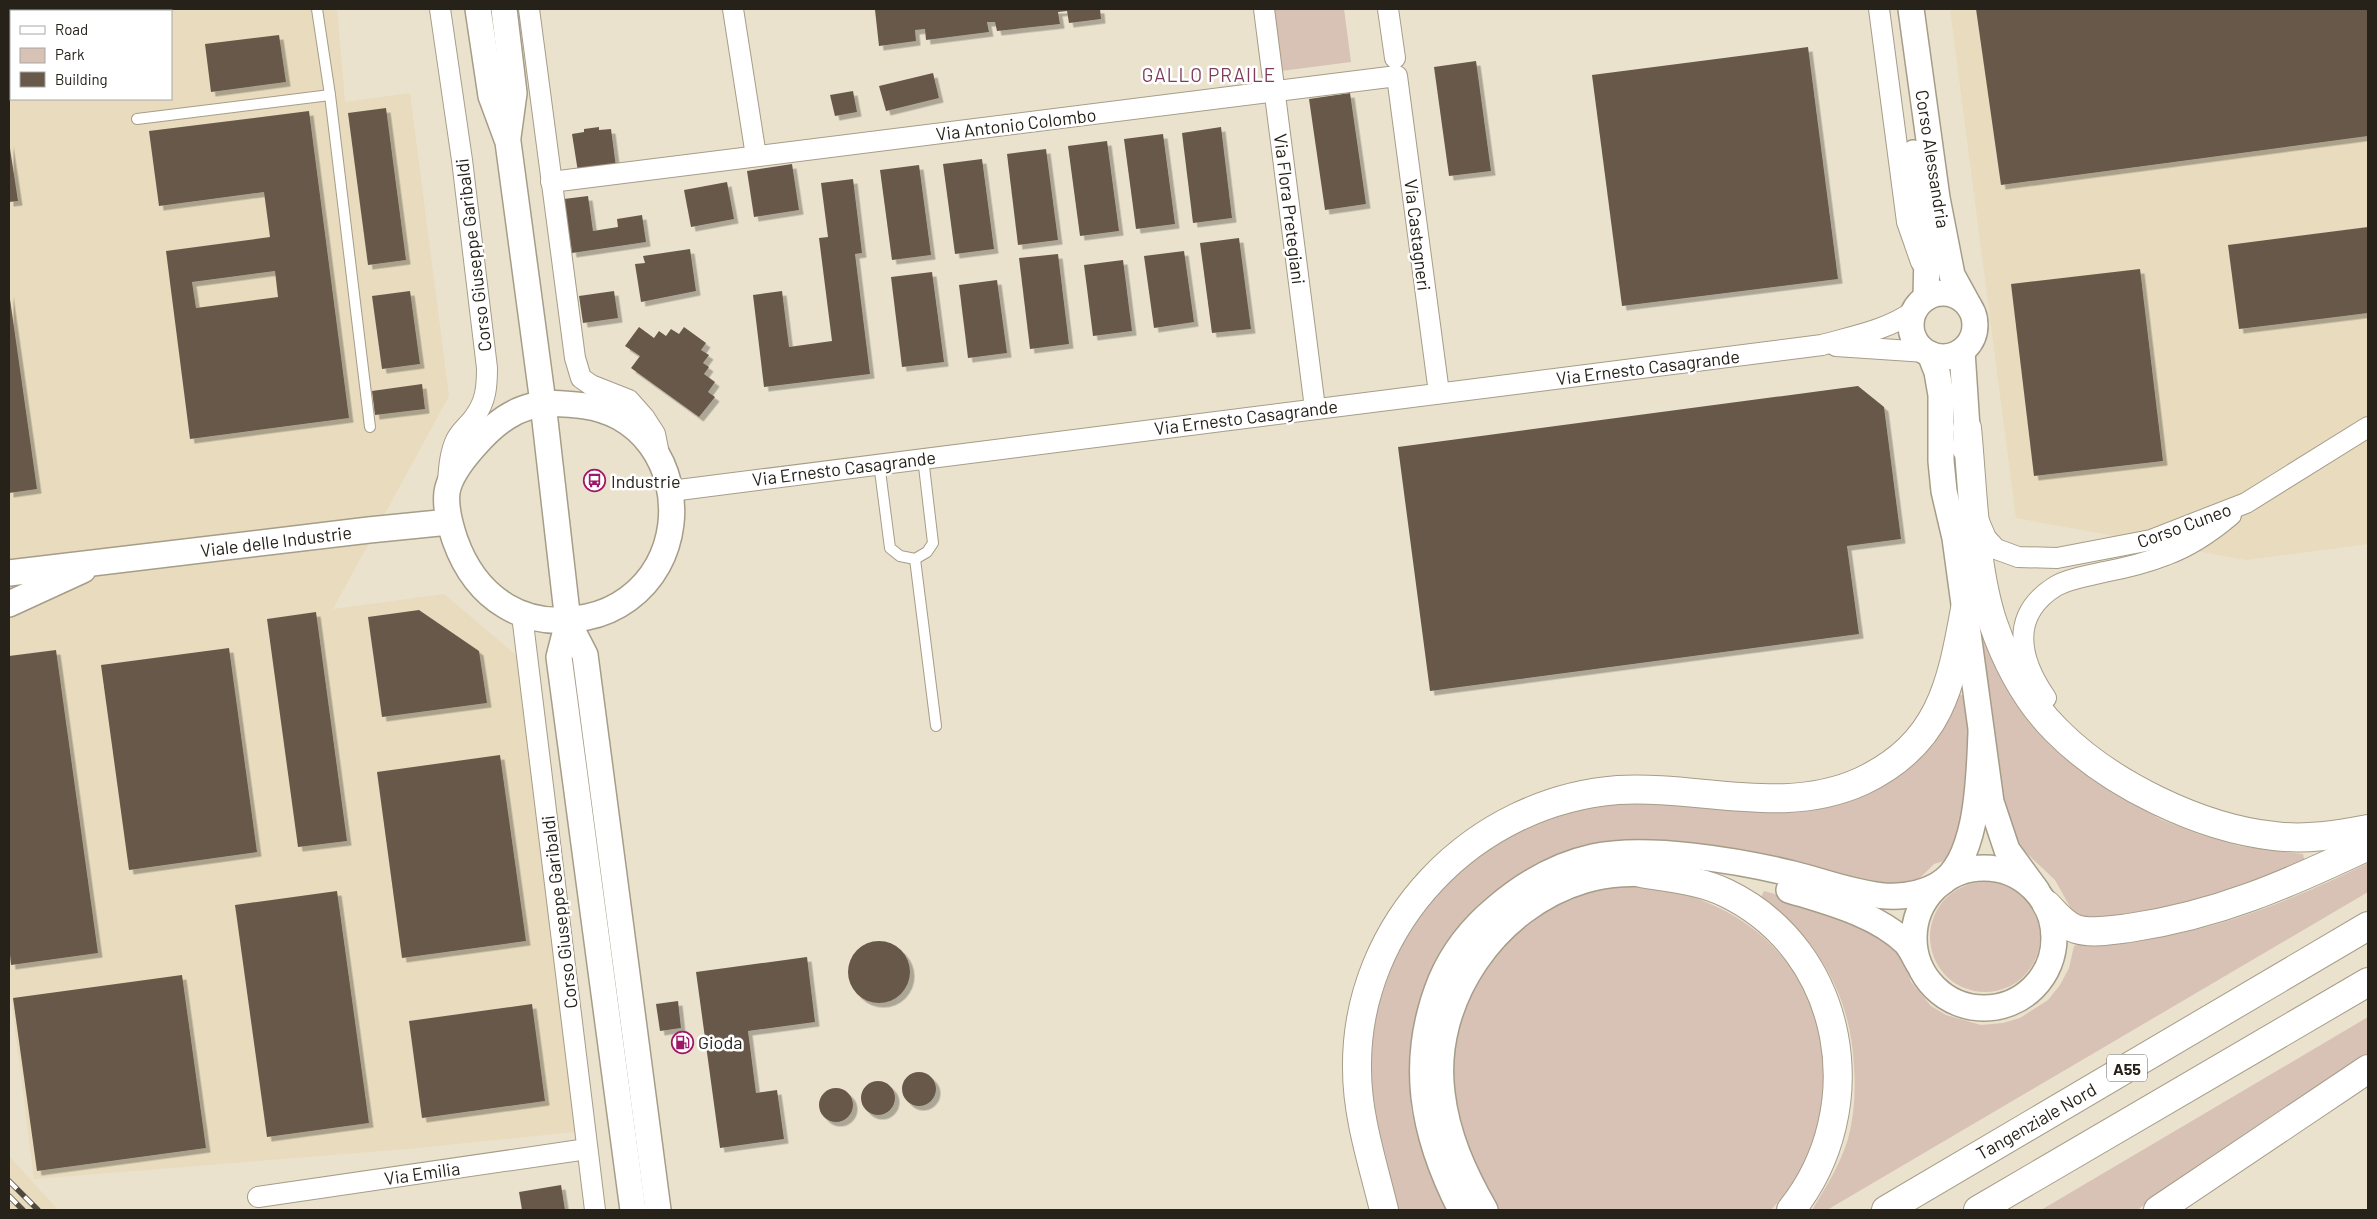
<svg xmlns="http://www.w3.org/2000/svg" width="2377" height="1219" font-family="Barlow,sans-serif">
	<style>
		.built { fill: #e8dbbe }
		.green { fill: #d8c1b5 }
		.building { fill: #68594a; fill-rule: evenodd; filter: url(#shadow) }
		.lines { fill: none; stroke-linecap: round; stroke-linejoin: round }
		.service-casing { stroke: #a69d89; stroke-width: 12 }
		.minor-casing { stroke: #a69d89; stroke-width: 22 }
		.tertiary-casing { stroke: #a69d89; stroke-width: 28 }
		.motorway-casing { stroke: #a69d89; stroke-width: 30 }
		.service { stroke: #fff; stroke-width: 10 }
		.minor { stroke: #fff; stroke-width: 20 }
		.tertiary { stroke: #fff; stroke-width: 25 }
		.motorway { stroke: #fff; stroke-width: 28 }
		.rail-casing { stroke: #4f4a3f; stroke-width: 5.5 }
		.rail { stroke: #fff; stroke-width: 4; stroke-dasharray: 11; stroke-linecap: butt }
		.labels { text-anchor: middle; dominant-baseline: central; stroke-width: 5; stroke-linejoin: round; paint-order: stroke }
		.shield { fill: #fff; stroke: #67645f; stroke-width: 1 }
		.shield-label { font-size: 16px; font-weight: bold; fill: #26221a }
		.street-label { font-size: 18px; fill: #26221a; stroke: #fff }
		.poi-label { font-size: 18px; fill: #26221a; stroke: #fff; text-anchor: start }
		.neighbourhood-label { font-size: 19px; letter-spacing: 1px; fill: #7e3c5d; stroke: #fff }
	</style>
	<defs>
		<filter id="shadow"><feDropShadow dx="4.5" dy="4.5" stdDeviation="0" flood-color="#0004"/></filter>
	</defs>
	<rect width="100%" height="100%" fill="#ebe2cd"/>
	<!-- built -->
	<g class="built">
		<polygon points="189,9 337,9 345,102 410,93 449,396 333,609 444,594 529,666 585,1131 407,1149 34,1179 9,983 9,27 11,27 11,99 171,99 171,11 164,11"/>
		<polygon points="1950,9 2368,9 2368,544 2246,560 2016,518"/>
		<polygon points="9,1156 58,1210 9,1210"/>
	</g>
	<!-- green -->
	<g class="green">
		<polygon points="1273,9 1344,9 1351,62 1281,71"/>
		<polygon points="1978,598 2089,774 2124,799 2162,820 2198,834 2239,846 2303,854 2305,862 2204,904 2096,920 2074,914 2055,880 2021,848 2012,834 2001,802"/>
		<polygon points="1960,694 1964,697 1968,732 1967,811 1954,853 1944,861 1934,864 1918,880 1906,885 1875,886 1787,860 1749,852 1684,845 1475,913 1448,941 1433,969 1414,1027 1409,1055 1411,1109 1417,1136 1429,1169 1448,1210 1396,1210 1373,1122 1368,1084 1374,1014 1401,936 1460,863 1545,816 1603,803 1836,802"/>
		<path d="M2368 863V892L1827 1210H1812C1826 1187 1840 1165 1848 1139 1854 1116 1856 1091 1854 1067 1851 994 1818 941 1761 897L1764 891 1793 899 1855 920 1899 949 1911 982 1931 1006 1946 1015 1981 1025 2003 1023 2020 1018 2048 1000 2060 985 2069 968 2074 946 2077 945C2183 944 2275 909 2368 863Z"/>
		<circle cx="1985" cy="937" r="55"/>
		<path d="M1629 886C1661 885 1689 893 1717 907 1812 951 1850 1061 1808 1157 1799 1177 1785 1194 1771 1210H1500C1480 1178 1463 1143 1456 1105 1442 1021 1484 937 1563 902 1584 892 1607 889 1629 886Z"/>
		<polygon points="2368,1017 2368,1053 2137,1210 2041,1210"/>
	</g>
	<!-- building -->
	<g class="building">
		<polygon points="887,9 1100,9 1101,19 1069,23 1067,11 1058,12 1060,24 997,31 995,22 987,22 989,32 926,40 925,29 915,30 916,41 879,46 875,10"/>
		<polygon points="1976,9 2368,9 2368,136 2001,185"/>
		<polygon points="279,35 286,82 211,92 205,44"/>
		<polygon points="1808,47 1838,279 1622,306 1592,75"/>
		<polygon points="1476,61 1491,171 1449,176 1434,67"/>
		<polygon points="933,73 939,98 886,111 879,86"/>
		<polygon points="853,91 857,112 835,116 830,95"/>
		<polygon points="1350,93 1366,204 1325,210 1309,99"/>
		<polygon points="386,108 406,260 368,265 348,113"/>
		<path d="M309 111 349 418 190 439 166 251 270 237 264 192 159 206 149 131ZM275 271 278 297 196 308 192 282Z"/>
		<polygon points="599,127 599,130 611,129 616,167 578,172 572,134 584,132 584,129"/>
		<polygon points="1221,127 1232,218 1193,223 1182,133"/>
		<polygon points="1163,134 1175,224 1136,229 1124,139"/>
		<polygon points="1107,141 1119,231 1080,236 1068,146"/>
		<polygon points="9,142 18,201 9,202"/>
		<polygon points="1046,149 1058,240 1018,245 1007,154"/>
		<polygon points="982,159 994,249 955,254 943,164"/>
		<polygon points="792,164 799,210 754,217 747,171"/>
		<polygon points="919,165 931,255 892,260 880,170"/>
		<polygon points="853,179 862,253 855,254 870,374 764,387 753,295 782,291 789,347 832,341 819,238 828,237 821,183"/>
		<polygon points="727,182 734,219 691,227 684,190"/>
		<polygon points="588,196 593,231 618,227 617,219 642,215 646,242 572,253 564,199"/>
		<polygon points="2368,227 2368,313 2239,329 2228,245"/>
		<polygon points="1239,238 1251,329 1212,333 1200,243"/>
		<polygon points="690,249 696,291 641,302 635,264 645,263 643,256"/>
		<polygon points="1184,251 1194,322 1154,328 1144,256"/>
		<polygon points="1058,254 1069,344 1030,349 1019,258"/>
		<polygon points="1123,260 1132,331 1093,336 1084,265"/>
		<polygon points="2140,269 2163,461 2034,476 2011,284"/>
		<polygon points="932,272 944,362 902,367 891,277"/>
		<polygon points="997,280 1007,353 968,358 959,285"/>
		<polygon points="410,291 420,364 382,369 372,296"/>
		<polygon points="614,291 618,318 583,323 579,296"/>
		<polygon points="9,292 37,489 9,493"/>
		<polygon points="639,327 654,338 659,331 666,336 671,329 679,334 684,327 706,343 701,350 709,355 703,363 709,367 704,374 715,382 708,392 715,397 699,417 631,368 640,356 625,346"/>
		<polygon points="422,384 425,409 375,415 372,391"/>
		<polygon points="1858,386 1884,407 1901,539 1847,546 1859,634 1430,691 1398,447"/>
		<polygon points="419,610 479,651 487,703 382,717 368,617"/>
		<polygon points="316,612 347,841 298,847 267,619"/>
		<polygon points="229,648 257,852 129,870 101,665"/>
		<polygon points="56,650 98,953 11,965 9,945 9,656"/>
		<polygon points="500,755 526,941 402,958 377,772"/>
		<polygon points="337,891 369,1123 267,1137 235,905"/>
		<circle cx="879" cy="972" r="31"/>
		<polygon points="807,957 815,1022 748,1031 756,1093 777,1090 784,1139 720,1148 696,972"/>
		<polygon points="182,975 206,1148 37,1171 13,998"/>
		<polygon points="678,1001 681,1028 660,1031 656,1004"/>
		<polygon points="532,1004 545,1101 422,1118 409,1021"/>
		<circle cx="919" cy="1089" r="17"/>
		<circle cx="878" cy="1098" r="17"/>
		<circle cx="836" cy="1105" r="17"/>
		<polygon points="561,1185 565,1210 522,1210 519,1192"/>
	</g>
	<g class="lines">
		<defs>
			<g id="service">
				<polyline points="317,9 330,95 370,427"/>
				<polyline points="137,119 330,95"/>
				<polyline points="879,463 890,548 900,556 915,559 927,552 933,543 923,458"/>
				<polyline points="915,559 936,726"/>
			</g>
			<g id="minor">
				<path d="M440 9 462 160 487 368C487 386 486 401 475 416 469 425 461 430 456 440 450 453 449 467 448 482"/>
				<polyline points="529,9 575,358 581,378 591,385 629,400 644,417 655,434 658,449"/>
				<polyline points="733,9 756,156"/>
				<polyline points="1264,9 1315,408"/>
				<polyline points="1388,9 1395,58"/>
				<polyline points="1879,9 1907,222 1921,262"/>
				<polyline points="551,182 1397,76 1439,393"/>
				<polyline points="1836,346 1926,352"/>
				<path d="M671 491 1822 345C1854 336 1887 330 1914 311"/>
				<polyline points="1978,519 1986,538 1996,549 2018,557 2057,558 2151,540 2246,503 2368,427"/>
				<polyline points="522,615 595,1210"/>
				<path d="M2046 698C2019 659 2009 615 2056 586 2070 578 2088 576 2104 572 2125 568 2146 563 2166 555 2191 546 2211 532 2231 515"/>
				<polyline points="258,1197 587,1149"/>
			</g>
			<g id="tertiary">
				<polyline points="478,9 491,96 508,142 543,403 568,622 585,655 658,1210"/>
				<polyline points="504,9 514,93 508,137"/>
				<polyline points="1911,9 1937,198 1952,275 1969,306"/>
				<polyline points="1914,153 1927,254 1926,298"/>
				<circle cx="1943" cy="325" r="32"/>
				<polyline points="1962,351 1967,428 1965,449"/>
				<polyline points="1930,354 1937,372 1941,395 1941,461 1944,491 1955,538 1991,802 2007,850 2037,891"/>
				<path d="M543 403C570 404 595 404 619 417 672 446 685 516 658 565 643 592 617 611 587 617 525 631 476 599 455 540 450 525 445 508 447 492 451 467 491 424 514 413 522 408 533 406 543 403Z"/>
				<polyline points="9,573 369,530 449,522"/>
				<polyline points="9,604 83,570"/>
				<polyline points="568,622 559,657 633,1210"/>
				<circle cx="1984" cy="938" r="70"/>
				<path d="M1789 890C1828 902 1876 914 1906 943 1911 949 1914 956 1918 963"/>
				<path d="M1461 1210C1422 1134 1408 1061 1441 980 1453 952 1473 927 1496 908 1524 884 1557 865 1593 857 1647 845 1740 861 1793 874 1839 885 1892 911 1938 885 1979 861 1979 775 1981 733"/>
				<path d="M1485 1210C1464 1173 1447 1136 1442 1093 1430 1000 1496 906 1585 880 1610 873 1635 873 1661 873"/>
			</g>
			<g id="motorway">
				<path d="M1967 428C1973 489 1974 566 1993 623 2006 661 2027 701 2056 730 2109 784 2200 828 2274 836 2306 840 2337 835 2368 829"/>
				<path d="M1641 873C1669 878 1700 880 1726 893 1846 951 1872 1109 1791 1210"/>
				<path d="M2047 905C2056 914 2064 925 2076 929 2091 934 2114 930 2129 928 2218 915 2288 884 2368 846"/>
				<path d="M1384 1210C1373 1164 1357 1117 1357 1069 1355 923 1474 801 1618 790 1699 785 1784 817 1862 781 1940 744 1951 686 1965 609"/>
				<polyline points="1886,1210 2368,926"/>
				<polyline points="1978,1210 2368,982"/>
				<polyline points="2158,1210 2368,1069"/>
			</g>
		</defs>
		<!-- service casing -->
		<use href="#service" class="service-casing"/>
		<!-- minor casing -->
		<use href="#minor" class="minor-casing"/>
		<!-- tertiary casing -->
		<use href="#tertiary" class="tertiary-casing"/>
		<!-- motorway casing -->
		<use href="#motorway" class="motorway-casing"/>
		<!-- service -->
		<use href="#service" class="service"/>
		<!-- minor -->
		<use href="#minor" class="minor"/>
		<!-- tertiary -->
		<use href="#tertiary" class="tertiary"/>
		<!-- motorway -->
		<use href="#motorway" class="motorway"/>
		<defs>
			<g id="rail">
				<polyline points="9,1181 38,1210"/>
				<polyline points="9,1196 23,1210"/>
			</g>
		</defs>
		<!-- rail casing -->
		<use href="#rail" class="rail-casing"/>
		<!-- rail -->
		<use href="#rail" class="rail"/>
	</g>
	<!-- icons -->
	<defs>
		<symbol id="bus-ring" viewBox="-11 -11 22 22"><circle r="9.5" fill="#fff" stroke="#9e1868" stroke-width="1.5"/><path d="M-5-6H5V4H4V6H2V4H-2V6H-4V4H-5ZM-3.5-4V0h7V-4ZM-3.5 1.2v1.5H-2V1.2ZM2 1.2v1.5H3.5V1.2Z" fill="#9e1868"/></symbol>
		<symbol id="fuel-ring" viewBox="-11 -11 22 22"><circle r="9.5" fill="#fff" stroke="#9e1868" stroke-width="1.5"/><path d="M-5.5-6h7V0h2V4h1.3V-2.5L3-4.5l.8-.8L6-3V5H2.5V1h-1V6h-7ZM-4.2-4.7v3.2H.2V-4.7Z" fill="#9e1868"/></symbol>
	</defs>
	<g fill-rule="evenodd">
		<use href="#bus-ring" x="582" y="468" width="25" height="25"/>
		<use href="#fuel-ring" x="670" y="1030" width="25" height="25"/>
	</g>
	<g class="labels">
		<!-- shield labels -->
		<rect class="shield" x="2107" y="1054.5" width="40" height="27" rx="4"/>
		<g class="shield-label">
			<text x="2127" y="1068">A55</text>
		</g>
		<!-- street labels -->
		<g class="street-label">
			<text transform="translate(1016 124) rotate(-7)">Via Antonio Colombo</text>
			<text transform="translate(1933 159) rotate(81)">Corso Alessandria</text>
			<text transform="translate(1290 209) rotate(83)">Via Flora Pretegiani</text>
			<text transform="translate(1418 235) rotate(83)">Via Castagneri</text>
			<text transform="translate(473 255) rotate(-97)">Corso Giuseppe Garibaldi</text>
			<text transform="translate(1648 367) rotate(-7)">Via Ernesto Casagrande</text>
			<text transform="translate(1246 417) rotate(-7)">Via Ernesto Casagrande</text>
			<text transform="translate(844 468) rotate(-7)">Via Ernesto Casagrande</text>
			<text transform="translate(2184 525) rotate(-20)">Corso Cuneo</text>
			<text transform="translate(276 541) rotate(-7)">Viale delle Industrie</text>
			<text transform="translate(559 912) rotate(-97)">Corso Giuseppe Garibaldi</text>
			<text transform="translate(2036 1121) rotate(-30)">Tangenziale Nord</text>
			<text transform="translate(422 1173) rotate(-8)">Via Emilia</text>
		</g>
		<!-- poi labels -->
		<g class="poi-label">
			<text x="611" y="481">Industrie</text>
			<text x="698" y="1042">Gioda</text>
		</g>
		<!-- neighbourhood labels -->
		<g class="neighbourhood-label">
			<text x="1209" y="74">GALLO PRAILE</text>
		</g>
	</g>
	<!-- border -->
	<rect width="2377" height="1219" fill="none" stroke="#26221a" stroke-width="20"/>
	<!-- legend -->
	<rect x="10" y="10" width="162" height="90" fill="#ffffff" stroke="#a8a7a3"/>
	<rect x="20" y="26" width="25" height="8" fill="#ffffff" stroke="#a8a7a3"/>
	<text x="55" y="35" font-size="15" fill="#26221a">Road</text>
	<rect x="20" y="48" width="25" height="15" fill="#d8c1b5" stroke="#a8a7a3"/>
	<text x="55" y="60" font-size="15" fill="#26221a">Park</text>
	<rect x="20" y="72" width="25" height="15" fill="#68594a" stroke="#a8a7a3"/>
	<text x="55" y="85" font-size="15" fill="#26221a">Building</text>
</svg>
